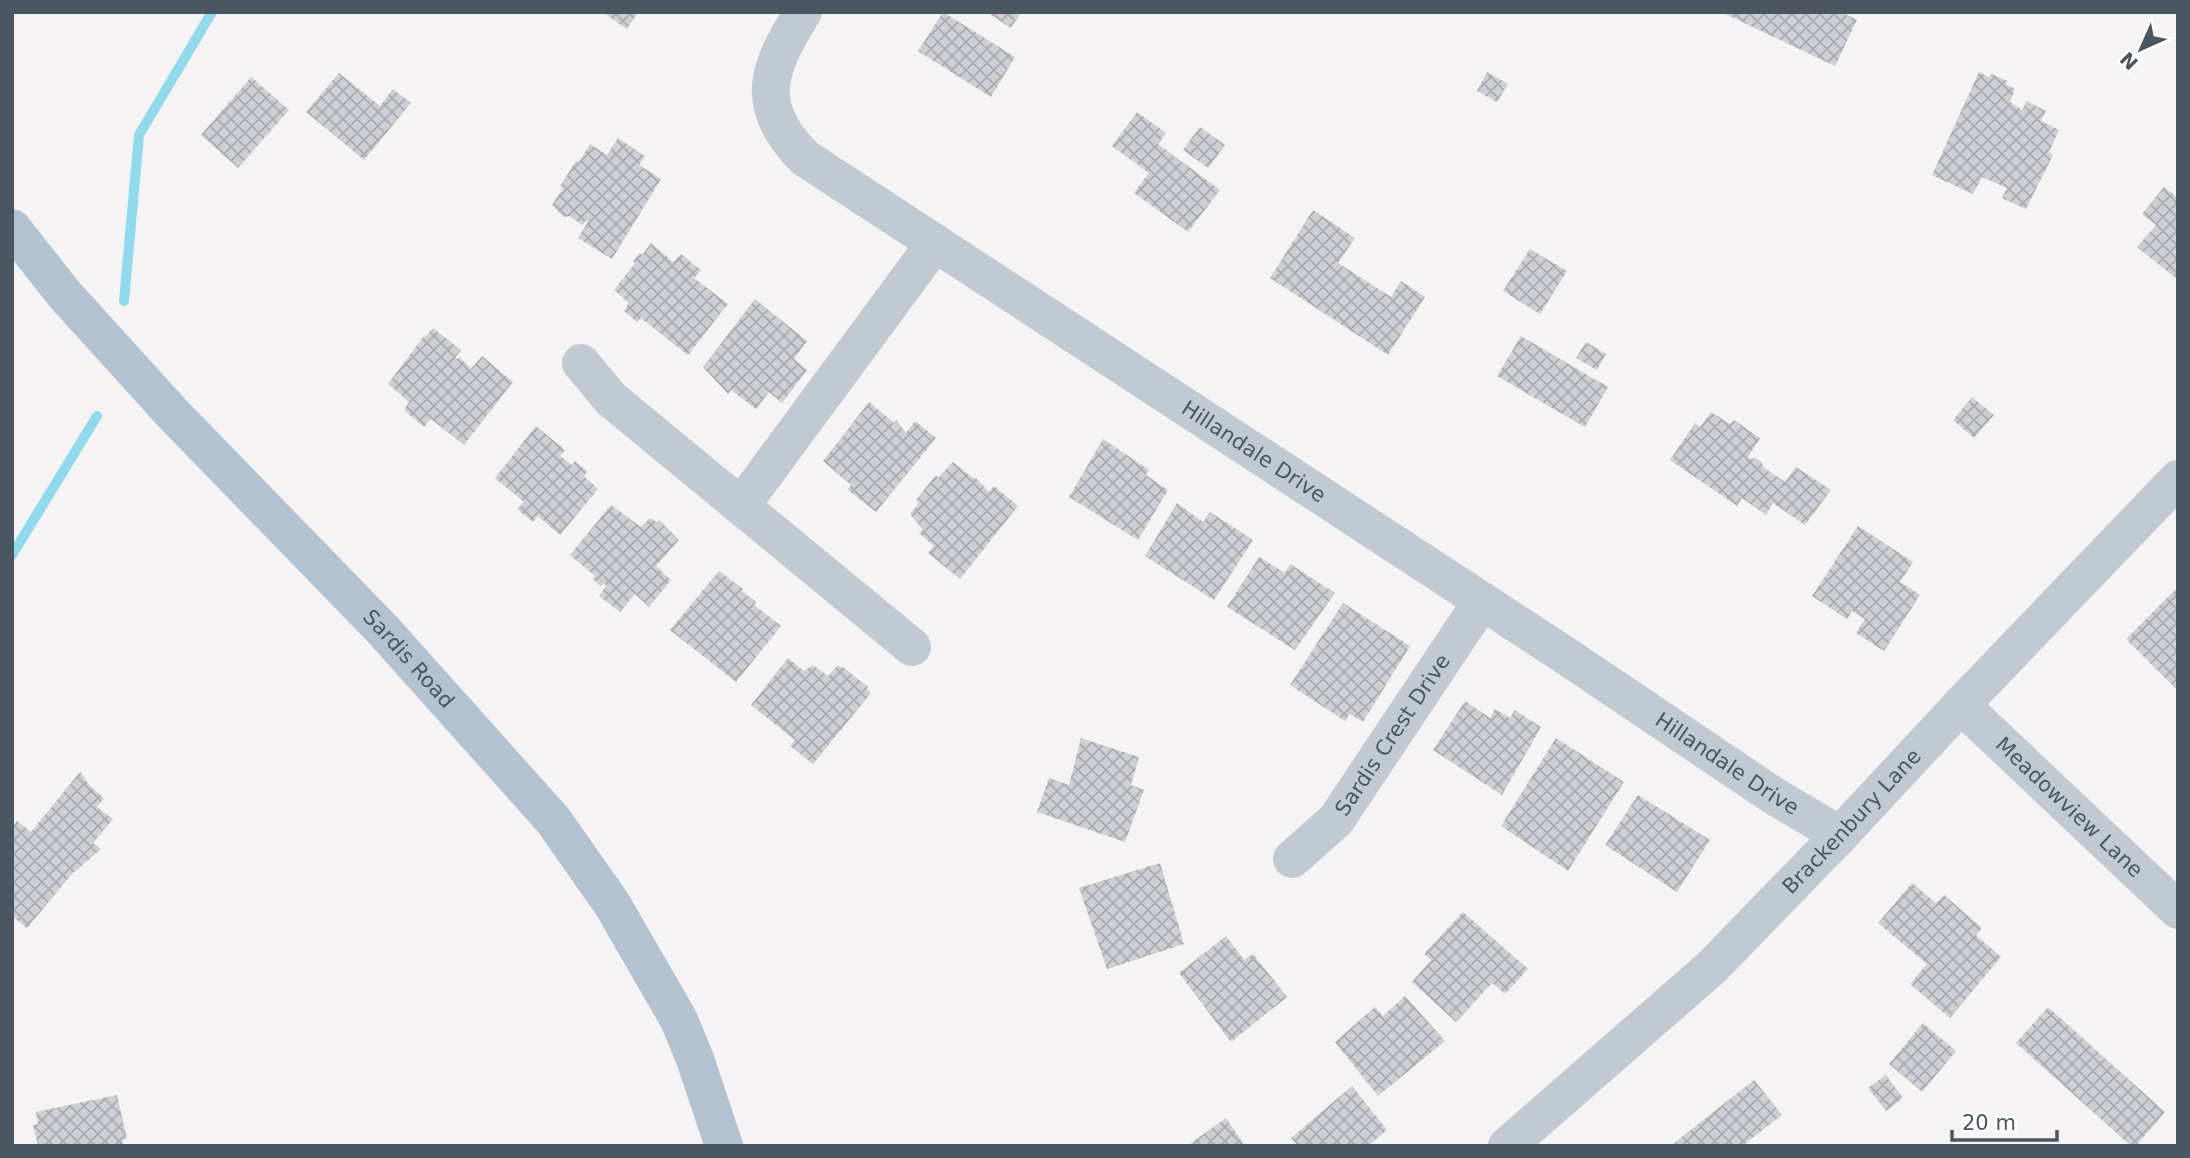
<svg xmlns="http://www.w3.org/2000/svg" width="2190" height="1158" font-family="'DejaVu Sans',sans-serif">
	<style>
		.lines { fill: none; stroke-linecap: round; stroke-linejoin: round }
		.stream { stroke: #90daee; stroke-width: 10 }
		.building { fill: url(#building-cross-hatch) }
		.minor { stroke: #c1cad2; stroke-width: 38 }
		.major { stroke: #b3c2d1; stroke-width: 38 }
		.labels { text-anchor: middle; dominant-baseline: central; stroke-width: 7; stroke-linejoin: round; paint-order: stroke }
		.street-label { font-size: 21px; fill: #4a5661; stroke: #fff }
	</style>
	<defs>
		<pattern id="building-cross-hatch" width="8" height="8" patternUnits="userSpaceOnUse" patternTransform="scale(1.75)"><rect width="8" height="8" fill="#cdcfd5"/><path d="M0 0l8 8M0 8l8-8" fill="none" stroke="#a8abb0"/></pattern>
	</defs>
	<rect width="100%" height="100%" fill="#f5f3f3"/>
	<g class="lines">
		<!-- stream -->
		<g class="stream">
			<polyline points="124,301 139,135 212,12"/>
			<polyline points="12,555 97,416"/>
		</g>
	</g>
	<!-- building -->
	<g class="building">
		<polygon points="602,12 638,12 627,29"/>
		<polygon points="943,12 1015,57 991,97 918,51"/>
		<polygon points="986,12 1021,12 1011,28"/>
		<polygon points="1721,12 1841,12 1857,20 1835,66"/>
		<polygon points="1487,72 1508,84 1497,102 1477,91"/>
		<polygon points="1979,72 1989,77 1991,74 2007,81 2006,84 2015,89 2010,102 2022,110 2027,101 2046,111 2041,121 2059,130 2049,152 2053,155 2026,209 2002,198 2007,188 1982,177 1973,194 1932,175"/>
		<polygon points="339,73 380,106 393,89 411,103 364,160 306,112"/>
		<polygon points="251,77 289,110 238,168 201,135"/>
		<polygon points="1137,112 1166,133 1158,144 1220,190 1188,232 1134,193 1149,173 1112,146"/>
		<polygon points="1200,127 1225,145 1208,168 1183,150"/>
		<polygon points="618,138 645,156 639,165 661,179 612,259 578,238 588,222 586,220 583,225 569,216 564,217 552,205 563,188 560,186 576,161 579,162 590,144 607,155"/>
		<polygon points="2164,187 2178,198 2178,280 2137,247 2156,225 2142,214"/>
		<polygon points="1313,210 1355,238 1338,263 1391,297 1401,281 1425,297 1388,355 1270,278"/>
		<polygon points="651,243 673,262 681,254 701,270 694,278 728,304 688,355 642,319 642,317 637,322 624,311 629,303 614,290 635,263 633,261 640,253 642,255"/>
		<polygon points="1530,249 1567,271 1540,314 1503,291"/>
		<polygon points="755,299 807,341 794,359 807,370 782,403 769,392 756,409 731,390 728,394 703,367"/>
		<polygon points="433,328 461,350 455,358 457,359 459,357 470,367 470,370 482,356 513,382 464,445 431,419 424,427 404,410 409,402 388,384 424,336 425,337"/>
		<polygon points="1521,336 1608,387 1585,427 1497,376"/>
		<polygon points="1586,342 1606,354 1597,370 1576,358"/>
		<polygon points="1972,397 1994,415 1974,438 1953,420"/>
		<polygon points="869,402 894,423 896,420 906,433 915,421 936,438 876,512 848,490 851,485 823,461"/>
		<polygon points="1711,412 1730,424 1734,420 1760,438 1748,457 1750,459 1756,458 1762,463 1763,467 1785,482 1796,467 1831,490 1805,525 1773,503 1766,515 1742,498 1737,506 1670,460 1695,423 1700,427"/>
		<polygon points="536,426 565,450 560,456 572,465 575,461 587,471 584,476 598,489 560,535 538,516 533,522 517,509 524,502 495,478"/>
		<polygon points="1103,439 1149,470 1146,475 1168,490 1138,540 1069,497"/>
		<polygon points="953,462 973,478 976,478 989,492 994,486 1018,506 960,579 928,553 934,546 919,533 923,530 910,514 919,503 916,500 936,475 938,478"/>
		<polygon points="1177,503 1203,522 1210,512 1253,540 1214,600 1145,556"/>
		<polygon points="611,505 641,527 650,518 657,522 659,520 679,540 656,566 671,580 649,607 635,594 620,612 599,596 606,586 604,583 601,586 593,579 595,576 570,555"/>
		<polygon points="1858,526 1913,562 1900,582 1920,595 1884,651 1856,633 1865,619 1852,611 1847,619 1812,596"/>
		<polygon points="1259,557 1285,573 1290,564 1335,593 1295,650 1227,607"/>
		<polygon points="719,571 743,589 742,591 756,602 754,605 781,626 736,682 670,630"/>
		<polygon points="2178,587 2178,691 2126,639"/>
		<polygon points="1343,603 1410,646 1363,722 1350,714 1345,721 1290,685"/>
		<polygon points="788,658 804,671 813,665 828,676 838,665 842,668 843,667 868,687 867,689 871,693 813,764 790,746 795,740 751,705"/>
		<polygon points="1465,701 1490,718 1495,709 1510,718 1515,710 1541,727 1502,795 1433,750"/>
		<polygon points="1081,738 1139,757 1131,785 1144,790 1125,842 1037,812 1049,778 1069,785"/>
		<polygon points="1556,738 1624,782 1568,871 1501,826"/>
		<polygon points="80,772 90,786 104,798 97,807 113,819 93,843 101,849 71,875 27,928 12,916 12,861 15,858 12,856 12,827 17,821 31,832"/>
		<polygon points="1638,795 1710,840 1677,892 1605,845"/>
		<polygon points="1160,863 1184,944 1107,969 1079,888"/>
		<polygon points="1912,883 1936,903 1944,895 1982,928 1976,935 2001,957 1950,1018 1910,984 1927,964 1878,923"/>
		<polygon points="1463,912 1528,969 1505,994 1492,983 1456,1022 1412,982 1431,960 1424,954"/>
		<polygon points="1226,936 1244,960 1253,954 1287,997 1231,1042 1179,973"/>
		<polygon points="1405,996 1445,1041 1378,1096 1335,1042 1375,1007 1383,1016"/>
		<polygon points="2048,1007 2165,1112 2136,1146 2131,1146 2016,1043"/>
		<polygon points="1923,1023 1956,1051 1922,1092 1889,1064"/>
		<polygon points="1886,1075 1903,1098 1886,1111 1868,1088"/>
		<polygon points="1754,1080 1782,1115 1742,1146 1675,1146 1674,1143"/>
		<polygon points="1352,1086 1387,1130 1368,1146 1298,1146 1291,1138"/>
		<polygon points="117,1095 127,1139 122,1140 124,1146 38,1146 33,1125 38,1124 36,1112"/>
		<polygon points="1226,1118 1245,1146 1193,1146 1191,1143"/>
	</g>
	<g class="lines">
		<!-- minor -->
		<g class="minor">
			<path id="s1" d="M803 12C768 68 752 105 805 158L1566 656 1774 796 1840 835"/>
			<polyline points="581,363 611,399 912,647"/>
			<polyline points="741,506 935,243"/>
			<path id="s2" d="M1961 705 2178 910"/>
			<path id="s3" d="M1292 859 1336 820 1482 601"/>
			<path id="s4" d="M1507 1146 1712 967 1840 835 1961 705 2178 479"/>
		</g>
		<!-- major -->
		<path class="major" id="s5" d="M12 228 65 295 173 414 383 630 553 820 612 904 679 1020 695 1059 724 1146"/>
	</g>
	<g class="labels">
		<!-- street labels -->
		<g class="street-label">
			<text stroke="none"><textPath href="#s1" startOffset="700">Hillandale Drive</textPath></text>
			<text stroke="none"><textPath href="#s5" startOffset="586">Sardis Road</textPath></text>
			<text stroke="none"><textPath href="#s3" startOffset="161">Sardis Crest Drive</textPath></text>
			<text stroke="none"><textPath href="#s1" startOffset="1267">Hillandale Drive</textPath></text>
			<text stroke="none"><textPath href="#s2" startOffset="149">Meadowview Lane</textPath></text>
			<text stroke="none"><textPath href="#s4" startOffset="474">Brackenbury Lane</textPath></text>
		</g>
	</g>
	<!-- border -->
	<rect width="2190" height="1158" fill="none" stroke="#4a5661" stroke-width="28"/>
	<!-- north arrow -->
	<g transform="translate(2141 49) rotate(225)" stroke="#ffffff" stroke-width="5" paint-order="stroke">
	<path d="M0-5L12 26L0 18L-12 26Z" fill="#4a5661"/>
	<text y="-10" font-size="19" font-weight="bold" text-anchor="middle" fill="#4a5661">N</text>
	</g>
	<!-- scale -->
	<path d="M1952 1130v10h105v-10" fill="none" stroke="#4a5661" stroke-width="3.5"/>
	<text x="1962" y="1130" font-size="21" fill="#4a5661" stroke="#ffffff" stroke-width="5" paint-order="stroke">20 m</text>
</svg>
